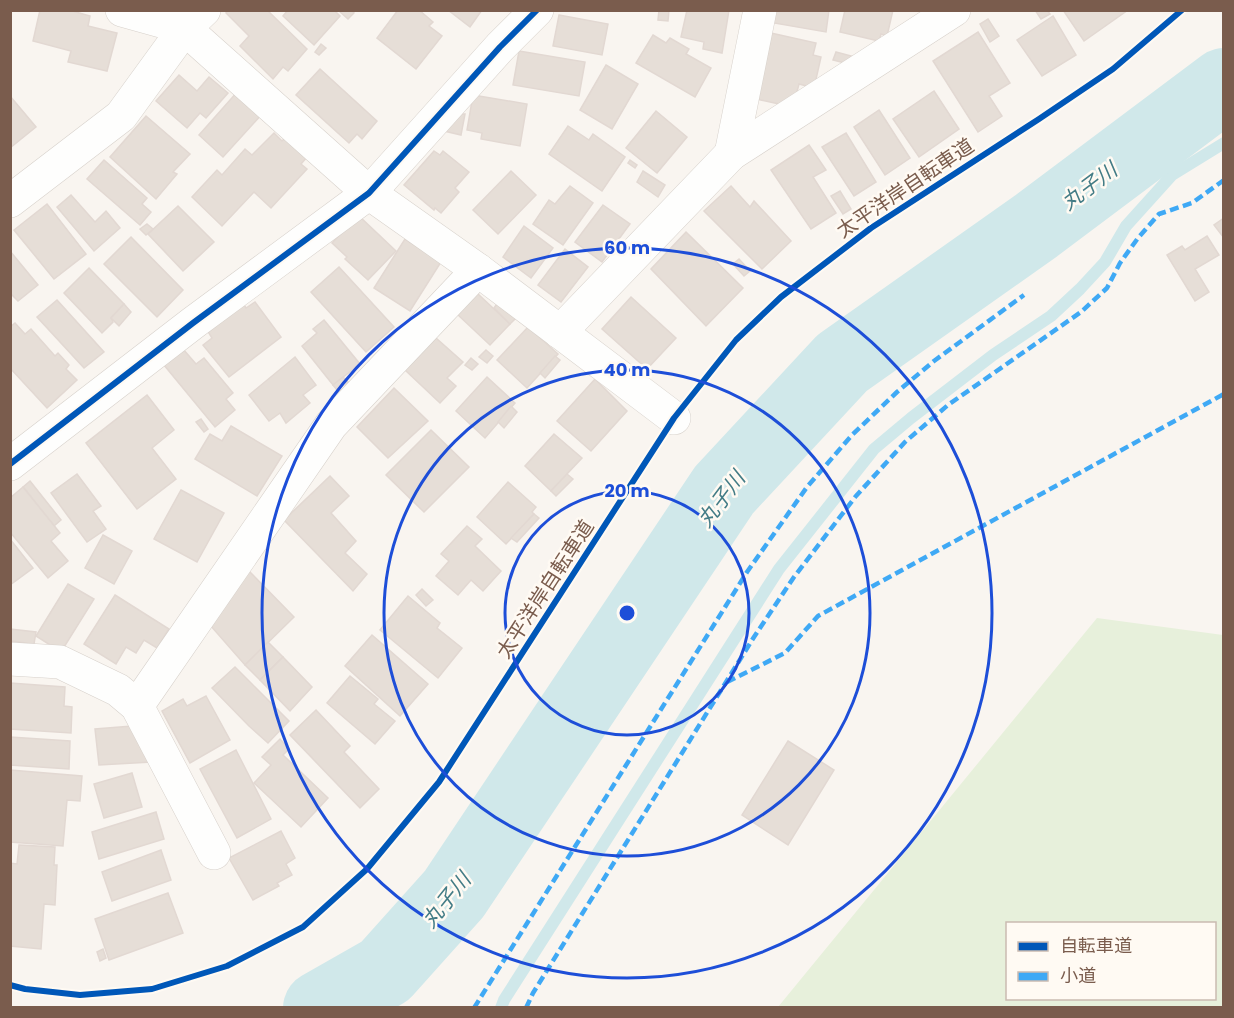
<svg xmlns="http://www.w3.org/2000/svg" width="1234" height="1018" font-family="Poppins,'Noto Sans JP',sans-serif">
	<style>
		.green { fill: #e7f0db; fill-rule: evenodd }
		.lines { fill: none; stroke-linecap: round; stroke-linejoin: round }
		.stream { stroke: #d0e8ea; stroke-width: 12 }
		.river { stroke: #d0e8ea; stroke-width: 74 }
		.building { fill: #e6ded7; stroke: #e2d8d2; stroke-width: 1.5 }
		.street-casing { stroke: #d7d1cb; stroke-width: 34 }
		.street { stroke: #fefefd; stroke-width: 33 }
		.quiet { stroke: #3fa9f5; stroke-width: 4.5; stroke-dasharray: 9 4.5; stroke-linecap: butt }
		.cycleway-casing { stroke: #fffaf3; stroke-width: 10 }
		.cycleway { stroke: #0057b8; stroke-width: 6 }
		.ring { fill: none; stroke: #1d4ed8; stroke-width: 3 }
		.labels { text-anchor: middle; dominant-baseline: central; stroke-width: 5; stroke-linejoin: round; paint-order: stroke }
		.street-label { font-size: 20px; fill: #7a5c4d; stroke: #fffaf3 }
		.water-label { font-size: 21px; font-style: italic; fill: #437c86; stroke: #fffaf3 }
		.centre { fill: #1d4ed8; stroke: #fffaf3; stroke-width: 3 }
		.ring-label { font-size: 18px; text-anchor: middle; font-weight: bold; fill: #1d4ed8; stroke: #fffaf3; stroke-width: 5; stroke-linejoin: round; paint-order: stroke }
	</style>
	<rect width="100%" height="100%" fill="#f9f5f0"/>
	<!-- green -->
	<path class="green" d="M1097 618 1223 635V1007H778ZM1008 924H1214V998H1008Z"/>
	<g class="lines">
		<!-- stream -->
		<polyline class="stream" points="501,1008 504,1000 779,569 874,449 911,418 993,355 1051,316 1080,289 1105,262 1126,226 1172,175 1224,143"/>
		<!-- river -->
		<polyline class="river" points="320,1008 385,971 454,894 724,490 842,363 1036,226 1224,85"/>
	</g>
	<!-- building -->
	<g class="building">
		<polygon points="40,10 69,10 90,16 88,26 117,33 107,71 68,62 71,51 33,41"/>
		<polygon points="228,10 267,10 307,49 288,71 283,67 273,79 240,46 249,36 226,13"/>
		<polygon points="288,10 334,10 340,16 314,45 283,16"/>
		<polygon points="338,10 352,10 354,13 348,19"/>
		<polygon points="398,10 419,10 433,22 429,26 442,36 416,69 377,38"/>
		<polygon points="448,10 482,10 470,27"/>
		<polygon points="659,10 669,10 668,21 658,20"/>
		<polygon points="687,10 729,10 722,53 703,49 704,42 681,37"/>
		<polygon points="776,10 829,10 826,32 774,23"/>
		<polygon points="845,10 893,10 887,36 881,34 879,41 840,32"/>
		<polygon points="1035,10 1047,10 1050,14 1041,19"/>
		<polygon points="1063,10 1128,10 1084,41"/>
		<polygon points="559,15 608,24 602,55 553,46"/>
		<polygon points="1053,16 1076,55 1042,76 1017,40"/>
		<polygon points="988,19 999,36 990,42 980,24"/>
		<polygon points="978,32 1010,83 989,96 1002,116 978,132 933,61"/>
		<polygon points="771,33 816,43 813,55 821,57 814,88 799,84 793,107 756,99"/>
		<polygon points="653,35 666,43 670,38 689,49 686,54 711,68 695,97 636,63"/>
		<polygon points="321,44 326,48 319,55 315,52"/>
		<polygon points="519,51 585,62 579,96 513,85"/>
		<polygon points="836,52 855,57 853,65 833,60"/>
		<polygon points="606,65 638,84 612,129 580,110"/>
		<polygon points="320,69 377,121 362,139 357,134 349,143 296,95"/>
		<polygon points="179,75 197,91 209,77 228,93 206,118 200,113 187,128 156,101"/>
		<polygon points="238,91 263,113 223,157 199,135"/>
		<polygon points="934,91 959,129 919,157 893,119"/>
		<polygon points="473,95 527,104 520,146 481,139 482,133 467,130"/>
		<polygon points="10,96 36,127 10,148"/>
		<polygon points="879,110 910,158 885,175 854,127"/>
		<polygon points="656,111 687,137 657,173 626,148"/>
		<polygon points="459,114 465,114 461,135 444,131"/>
		<polygon points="146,116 190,154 173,172 177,174 156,199 110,157"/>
		<polygon points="568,126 589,140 593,134 625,157 602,191 549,154"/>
		<polygon points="274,133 282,141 286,137 307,157 301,164 307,169 271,208 254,192 222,226 192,197 217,170 222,175 245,149 252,155"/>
		<polygon points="846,133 876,182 854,196 822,147"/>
		<polygon points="809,145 826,170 813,177 836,213 811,229 771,170"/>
		<polygon points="434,151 440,155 443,151 469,172 455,188 459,192 441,213 435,208 434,210 404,185"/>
		<polygon points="104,160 147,198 142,204 151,212 140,225 87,179"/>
		<polygon points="630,160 637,165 635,168 628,163"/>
		<polygon points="511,171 536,195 498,234 473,210"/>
		<polygon points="643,171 665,185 658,197 637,182"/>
		<polygon points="570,186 593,203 563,245 533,224 549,200 555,204"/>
		<polygon points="731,186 750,207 754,201 791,241 762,269 704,211"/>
		<polygon points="840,191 851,209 843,214 831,196"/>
		<polygon points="71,195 95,222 106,211 120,228 94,251 57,207"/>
		<polygon points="47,204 86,254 54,279 14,230"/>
		<polygon points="603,205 630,224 602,262 575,242"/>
		<polygon points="178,206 214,242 183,271 148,234"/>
		<polygon points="358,215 396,251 368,280 345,259 347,257 332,243"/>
		<polygon points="1224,218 1224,238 1214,225"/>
		<polygon points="147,224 153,229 146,235 140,229"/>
		<polygon points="524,226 553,248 531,278 503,257"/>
		<polygon points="686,232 743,288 706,326 651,269"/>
		<polygon points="1207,236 1219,255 1195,269 1209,292 1195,301 1167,255 1182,246 1185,250"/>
		<polygon points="131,237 183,290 157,317 104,264"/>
		<polygon points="405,239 441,262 410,311 374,288"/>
		<polygon points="565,249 588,267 561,302 538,285"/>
		<polygon points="10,251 38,285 18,301 10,293"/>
		<polygon points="739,259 750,271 744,276 733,264"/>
		<polygon points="339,267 394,327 366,352 311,292"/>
		<polygon points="89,268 124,304 111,318 113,322 102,333 64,293"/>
		<polygon points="477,293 510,324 490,345 457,314"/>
		<polygon points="631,297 676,338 647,369 602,329"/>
		<polygon points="57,300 104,352 84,368 37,317"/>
		<polygon points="499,301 517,317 510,324 494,308"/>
		<polygon points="255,302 281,337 229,377 203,345 212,338 207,330 243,303 246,308"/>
		<polygon points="124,304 131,312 119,326 111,318"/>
		<polygon points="324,320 360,364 333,385 302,346 317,333 313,329"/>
		<polygon points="15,323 25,334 31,329 55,356 58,353 69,365 66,369 77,380 47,408 10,368 10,327"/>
		<polygon points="528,327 558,354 527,388 497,360"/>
		<polygon points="436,338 463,362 447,378 456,386 440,403 405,370"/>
		<polygon points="183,349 196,364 204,358 233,393 226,399 235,410 215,427 164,365"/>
		<polygon points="486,350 493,356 487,363 479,357"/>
		<polygon points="555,356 560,360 545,378 540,373"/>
		<polygon points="295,357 316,385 303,395 310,403 286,423 280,413 269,421 249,395"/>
		<polygon points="471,358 478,364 472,370 465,365"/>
		<polygon points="343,377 348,382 337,390 333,385"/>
		<polygon points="487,377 515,403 485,438 456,411"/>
		<polygon points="595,379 627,411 591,451 557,421"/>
		<polygon points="394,388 428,421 388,458 357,427"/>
		<polygon points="147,395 174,430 152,448 176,479 137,509 86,443"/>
		<polygon points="511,406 517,412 504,428 498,422"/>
		<polygon points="201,419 208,429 204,432 196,422"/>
		<polygon points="231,426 282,456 257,496 195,459 210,434 222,441"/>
		<polygon points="431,430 469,467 424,512 386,475"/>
		<polygon points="554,434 582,458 551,491 525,466"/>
		<polygon points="77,474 101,506 93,511 106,529 87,542 51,493"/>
		<polygon points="567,474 573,479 556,496 551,491"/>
		<polygon points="330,476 349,496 331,513 356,541 345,553 367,574 353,591 284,520"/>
		<polygon points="30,481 61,520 54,526 23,487"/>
		<polygon points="508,482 536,507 532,512 534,514 506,544 477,517"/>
		<polygon points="23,487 60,533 51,541 68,561 48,578 10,532 10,498"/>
		<polygon points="181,490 224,513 197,562 154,539"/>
		<polygon points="534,514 539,518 517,542 511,538"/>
		<polygon points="467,526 482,539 475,546 501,571 483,591 471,580 458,595 436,576 449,561 441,554"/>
		<polygon points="103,535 132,551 114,584 85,568"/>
		<polygon points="10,539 33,568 10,585"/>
		<polygon points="249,571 294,617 245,665 210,625"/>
		<polygon points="68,584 94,599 61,652 36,636"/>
		<polygon points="422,589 433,600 426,606 416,595"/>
		<polygon points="115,595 169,629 157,648 144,640 136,653 126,647 116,664 84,644"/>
		<polygon points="408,596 440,623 437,628 462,648 438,678 380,630"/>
		<polygon points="10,629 36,632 34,644 10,641"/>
		<polygon points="372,635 428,684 400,716 345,666"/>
		<polygon points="268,642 283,657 260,680 245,665"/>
		<polygon points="283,657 312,687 290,711 260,680"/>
		<polygon points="235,667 289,721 268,743 249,726 212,688"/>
		<polygon points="350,676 378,699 374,704 395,721 375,744 327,703"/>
		<polygon points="10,683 65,687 64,706 72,707 71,733 10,729"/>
		<polygon points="206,696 230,740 190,763 162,711 183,699 187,706"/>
		<polygon points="316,710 350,746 344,752 379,789 360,808 290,735"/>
		<polygon points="132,726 151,762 99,765 95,729"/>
		<polygon points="10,737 70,741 69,769 10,765"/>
		<polygon points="280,739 289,749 283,755 328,798 301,827 254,783 271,765 262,757"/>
		<polygon points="788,741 834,770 788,845 742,815"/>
		<polygon points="236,750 271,819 237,838 200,769"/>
		<polygon points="10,770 82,776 80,801 67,800 63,846 10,842"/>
		<polygon points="132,773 142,807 104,818 94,784"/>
		<polygon points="156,812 164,839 99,859 92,832"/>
		<polygon points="281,831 295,858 286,864 292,875 277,883 279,886 253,900 229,858"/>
		<polygon points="19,845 55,847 54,865 57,865 55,905 44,904 41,949 10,946 10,863 17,864"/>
		<polygon points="161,850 171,880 112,901 102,872"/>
		<polygon points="168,893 183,933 109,960 95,919"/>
		<polygon points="103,949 106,958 100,961 97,952"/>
	</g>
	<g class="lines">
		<defs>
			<g id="street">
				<polyline points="122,10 183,27 369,193 478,270 674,418"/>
				<polyline points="731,154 760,10"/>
				<polyline points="10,201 121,116 185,28 204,10"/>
				<polyline points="560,332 731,154 954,10"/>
				<polyline points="10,464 193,323 369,193 500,47 537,10"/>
				<polyline points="10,659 60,662 118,690 137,706 214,853"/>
				<polyline points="137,706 331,425 478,270"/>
			</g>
		</defs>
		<!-- street casing -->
		<use href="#street" class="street-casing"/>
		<!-- street -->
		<use href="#street" class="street"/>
		<!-- quiet -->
		<g class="quiet">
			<polyline points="727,682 785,653 818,616 1224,394"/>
			<polyline points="474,1008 747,572 807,487 852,435 897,392 934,361 1024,295"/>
			<polyline points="526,1008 533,993 754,637 794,577 856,496 905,442 948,405 1081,312 1107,288 1120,263 1138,238 1159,214 1192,203 1224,180"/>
		</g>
		<defs>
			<g id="cycleway">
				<polyline points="10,464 193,323 369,193 500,47 537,10"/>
				<polyline points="10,985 25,989 80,995 152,989 227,966 303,927 367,869 439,782 674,418 736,340 781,297 871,228 1039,119 1113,69 1182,10"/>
			</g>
		</defs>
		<!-- cycleway casing -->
		<use href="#cycleway" class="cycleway-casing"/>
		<!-- cycleway -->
		<use href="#cycleway" class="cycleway"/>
	</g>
	<!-- distance rings -->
	<g class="ring">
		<circle cx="627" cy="613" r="122"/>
		<circle cx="627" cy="613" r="243"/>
		<circle cx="627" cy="613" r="365"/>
	</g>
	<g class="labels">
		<!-- street labels -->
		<g class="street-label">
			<text transform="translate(905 188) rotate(-34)">太平洋岸自転車道</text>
			<text transform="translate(545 589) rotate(-57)">太平洋岸自転車道</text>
		</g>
		<!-- water labels -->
		<g class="water-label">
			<text transform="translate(1089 186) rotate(-37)">丸子川</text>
			<text transform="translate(721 499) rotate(-53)">丸子川</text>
			<text transform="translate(446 900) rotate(-51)">丸子川</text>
		</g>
	</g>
	<circle cx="627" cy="613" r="9" class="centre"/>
	<g class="ring-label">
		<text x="627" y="254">60 m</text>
		<text x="627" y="376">40 m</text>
		<text x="627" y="497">20 m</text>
	</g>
	<!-- border -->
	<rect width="1234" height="1018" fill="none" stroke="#7a5c4d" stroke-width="24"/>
	<!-- legend -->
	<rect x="1006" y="922" width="210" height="78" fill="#fffaf3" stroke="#cabbb1" stroke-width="1.5"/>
	<rect x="1018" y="942" width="30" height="9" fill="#0057b8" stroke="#cabbb1" stroke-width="1.5"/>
	<text x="1060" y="952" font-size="18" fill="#7a5c4d">自転車道</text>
	<rect x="1018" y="972" width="30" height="9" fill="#3fa9f5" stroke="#cabbb1" stroke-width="1.5"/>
	<text x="1060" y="982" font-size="18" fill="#7a5c4d">小道</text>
</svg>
